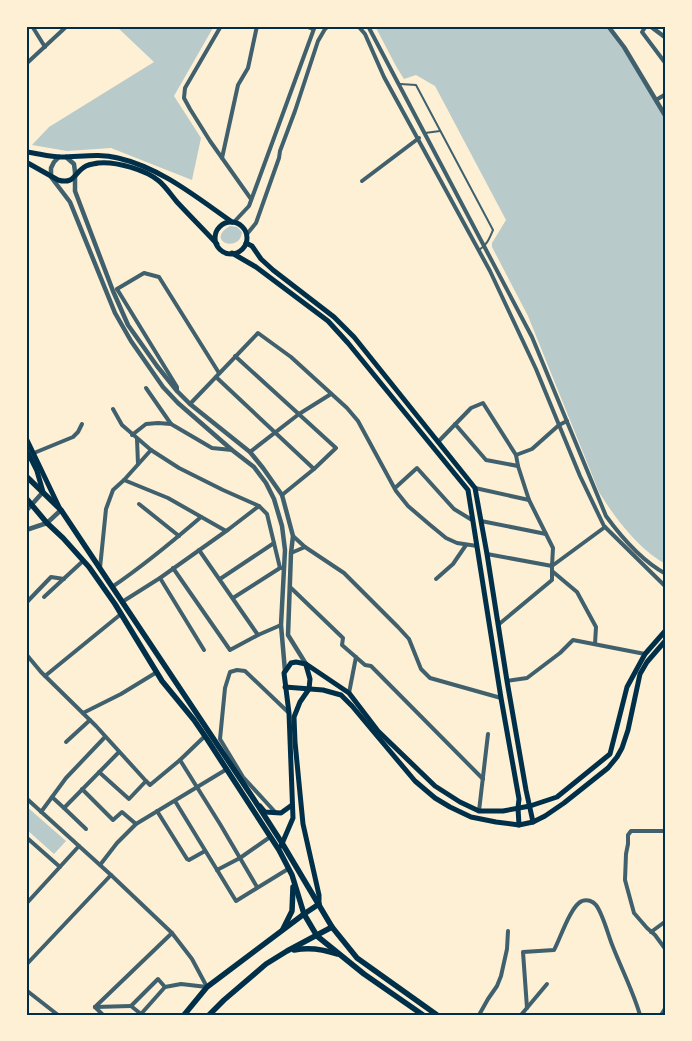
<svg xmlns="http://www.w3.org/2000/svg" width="692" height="1041" font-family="'PT Sans Narrow',sans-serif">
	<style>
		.green { fill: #b9caca }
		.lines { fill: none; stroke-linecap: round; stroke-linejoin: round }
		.service { stroke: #3f606c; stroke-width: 2 }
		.minor { stroke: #3f606c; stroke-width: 4 }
		.tertiary { stroke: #3f606c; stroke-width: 4.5 }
		.secondary { stroke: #003049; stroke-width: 5 }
		.primary { stroke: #003049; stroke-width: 5.5 }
		.neatline { fill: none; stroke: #003049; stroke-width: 2 }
	</style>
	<rect width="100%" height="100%" fill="#fdf0d5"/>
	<!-- green -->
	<g class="green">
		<polygon points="116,26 214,26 174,96 201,138 192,180 111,148 67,151 32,145 49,127 154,62"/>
		<path d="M375 26H608L623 47 666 118V564C640 551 614 517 599 492L528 316 492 247V243L506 220 443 101 435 86 416 75 404 79 397 68Z"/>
		<path d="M230 226 237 227 242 232C240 254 204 241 230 226Z"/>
		<polygon points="26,806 66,841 54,854 26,829"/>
	</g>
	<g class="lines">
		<!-- service -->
		<g class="service">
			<path d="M400 84 416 85 493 230C489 239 487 245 479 250"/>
			<polyline points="425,133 440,131"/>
		</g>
		<!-- minor -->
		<g class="minor">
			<polyline points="32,26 45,47"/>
			<polyline points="221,26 185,88 184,98 190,109 210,141 251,199"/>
			<polyline points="305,26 313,29"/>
			<polyline points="358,26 365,34 384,77 490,271 536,369 580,476 604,526 666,587"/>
			<path d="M368 26 532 337 606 516C622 538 642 561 666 574"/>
			<polyline points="646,26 642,32 666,64"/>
			<polyline points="26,64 67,26"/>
			<polyline points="656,100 666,94"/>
			<polyline points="222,158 238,85 248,68 257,26"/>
			<polyline points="362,181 419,138"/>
			<polyline points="234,222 249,206 315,26"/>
			<polyline points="247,234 256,223 279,158 280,151 295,111 318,41 325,29 329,26"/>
			<polyline points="117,289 144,273 159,277 219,373"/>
			<polyline points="117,289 177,387 177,391"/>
			<polyline points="235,356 336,448 314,469 282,495"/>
			<polyline points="216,377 314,469"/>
			<polyline points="146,388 171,424"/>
			<polyline points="190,404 258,333 291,357 347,408 358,421 396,491 408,506 429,524 446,538 457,543 477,546"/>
			<polyline points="113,409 122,425 151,450 179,468 223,490 259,506"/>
			<polyline points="455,424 486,460 518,466"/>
			<polyline points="132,435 146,424 158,423 171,424 212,448 232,450"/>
			<polyline points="137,439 138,464"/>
			<polyline points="438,442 471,408 483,403 516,455 518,466 529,500 553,548 552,566 487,554"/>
			<polyline points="250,452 299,414 331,394"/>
			<polyline points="34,453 73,437 78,432 82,424"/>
			<polyline points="516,455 532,449 559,425 567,421"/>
			<polyline points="124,480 168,498 226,531"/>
			<polyline points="395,488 417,468 454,509 472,520"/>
			<polyline points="475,488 529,500"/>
			<polyline points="139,504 179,536"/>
			<polyline points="481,521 546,534"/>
			<polyline points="293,536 305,547 344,573 398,627 409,639 421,669 430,678 501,698"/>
			<polyline points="199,550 258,635"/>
			<polyline points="291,553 305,547"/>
			<polyline points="100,568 106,509 113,490 124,480 151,450"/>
			<polyline points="173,568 230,650 258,635 281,625"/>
			<polyline points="552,571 577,592 596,627 595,644"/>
			<polyline points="160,578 204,650"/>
			<polyline points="220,579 274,543"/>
			<polyline points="436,579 453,564 466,545"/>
			<path d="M112 587C143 566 172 542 201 517"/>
			<polyline points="290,587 343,638 342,645 365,665 371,666 483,779"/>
			<polyline points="44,597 83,561"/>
			<polyline points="233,598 280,568"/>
			<polyline points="122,602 160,578 229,529 259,506 267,514 280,568 283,568"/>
			<polyline points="26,603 51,577 64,579"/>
			<polyline points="498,625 552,580 552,566 605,527"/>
			<polyline points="26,654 41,672 96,726 146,781"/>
			<polyline points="45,676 121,614"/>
			<polyline points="507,681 527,678 560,653 573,640 645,654"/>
			<polyline points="349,693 356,657"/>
			<polyline points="83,713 121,694 157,672"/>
			<polyline points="66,742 90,720"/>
			<polyline points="180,760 220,824 257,887"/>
			<polyline points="99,772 129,799 146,781 150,785 180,760 205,736"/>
			<polyline points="82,789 113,820 122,812 136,824"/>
			<polyline points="52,797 64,808 119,752"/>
			<polyline points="26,798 111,875 172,933 192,959 207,987"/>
			<polyline points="175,801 236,901 288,869"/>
			<polyline points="64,808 86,829"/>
			<polyline points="157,811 187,859 189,860 205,851"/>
			<polyline points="479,811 488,734"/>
			<polyline points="41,812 66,778 105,737"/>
			<polyline points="276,813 243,777 220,739 225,688 230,672 237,670 245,671 289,713"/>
			<polyline points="666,831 631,831 628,835 628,844 626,854 625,880 634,913 647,928 655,935 666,950"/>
			<polyline points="26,837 60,867"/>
			<polyline points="100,865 117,843 136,824 227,769"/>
			<polyline points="217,870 240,858 270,837"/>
			<polyline points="26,904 79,846"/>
			<polyline points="651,932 666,921"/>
			<polyline points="26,965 111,875"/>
			<polygon points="158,979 165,987 141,1014 131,1006"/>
			<polyline points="165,987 181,984 207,987"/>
			<polyline points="26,990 58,1015"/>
			<polyline points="95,1007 172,933"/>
			<polyline points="95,1007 131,1006"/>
			<polyline points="95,1007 103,1015"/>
			<path d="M527 1008 523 952 554 950C560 939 571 905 582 901 587 899 593 901 596 905 603 914 608 935 613 947 622 970 633 991 640 1015"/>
			<polyline points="479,1015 488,999 497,986 501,976 507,949 508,931"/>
			<polyline points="521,1015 547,984"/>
			<polyline points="661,1015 666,1007"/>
		</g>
		<!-- tertiary -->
		<g class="tertiary">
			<polyline points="608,26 624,47 666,117"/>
			<polyline points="650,26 666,38"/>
			<polyline points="59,157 54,162 51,168 51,177 70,202 115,313 131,341 163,387 178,403 232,450 254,467 266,483 274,499 282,526 285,550 281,625 285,671"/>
			<polyline points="66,157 74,164 75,172 75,191 113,291 128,325 157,366 177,391 190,404 250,452 263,468 282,495 293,536 291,553 288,635 306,664"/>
			<polyline points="26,511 43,492"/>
			<polyline points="26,530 47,523 61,510"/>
		</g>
		<!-- secondary -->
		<g class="secondary">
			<path d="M26 152C37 153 49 157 61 157 80 157 99 153 118 158 161 168 196 197 232 222"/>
			<path d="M26 162 58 180C75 185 74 172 86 166 90 164 94 164 98 163 116 161 146 170 159 181 166 187 171 195 177 202 190 216 204 230 217 244"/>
			<circle cx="231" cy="238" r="16"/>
			<polyline points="246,243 252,246 261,259 273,270 334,317 354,337 475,488 487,554 507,681 526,790 533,822"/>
			<polyline points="232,253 256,267 328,321 348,343 468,490 501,698 519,799 518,808 519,825"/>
			<polyline points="26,438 59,507"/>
			<polyline points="26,449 37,471 43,492"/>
			<polyline points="306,665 310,679 309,689 300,702 294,717 295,742 303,824 319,895 319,904"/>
			<polyline points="285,687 323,690 341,695 352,706 415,781 435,798 450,807 471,817 496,822 519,825 533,822 545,816 564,803 608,768 617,757 622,748 628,730 640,674 647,662 666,640"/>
			<polyline points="260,806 265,812 281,813 292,805"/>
			<polyline points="281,846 293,818 289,713 284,673 291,663 296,662 306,664 349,693 378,731 435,786 460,802 479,811 503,811 530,806 557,797 610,754 627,687 645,654 666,630"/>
		</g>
		<!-- primary -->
		<g class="primary">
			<polyline points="26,476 61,510 255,801 282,843 332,927 357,958 437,1015"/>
			<polyline points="26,498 47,523 63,538 89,567 115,604 162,681 194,720 207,739 279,850 292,875 304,914 317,936 364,974 423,1015"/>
			<polyline points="283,929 292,911 293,887"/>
			<path d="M294 950C309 947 323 949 337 954"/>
			<polyline points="184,1015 207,987 304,914 319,904"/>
			<polyline points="209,1015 224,1000 266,964 287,951 332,927"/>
		</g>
	</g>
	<!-- border -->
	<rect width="692" height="1041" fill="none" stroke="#fdf0d5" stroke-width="55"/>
	<rect x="28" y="28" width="636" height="986" class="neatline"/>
</svg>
